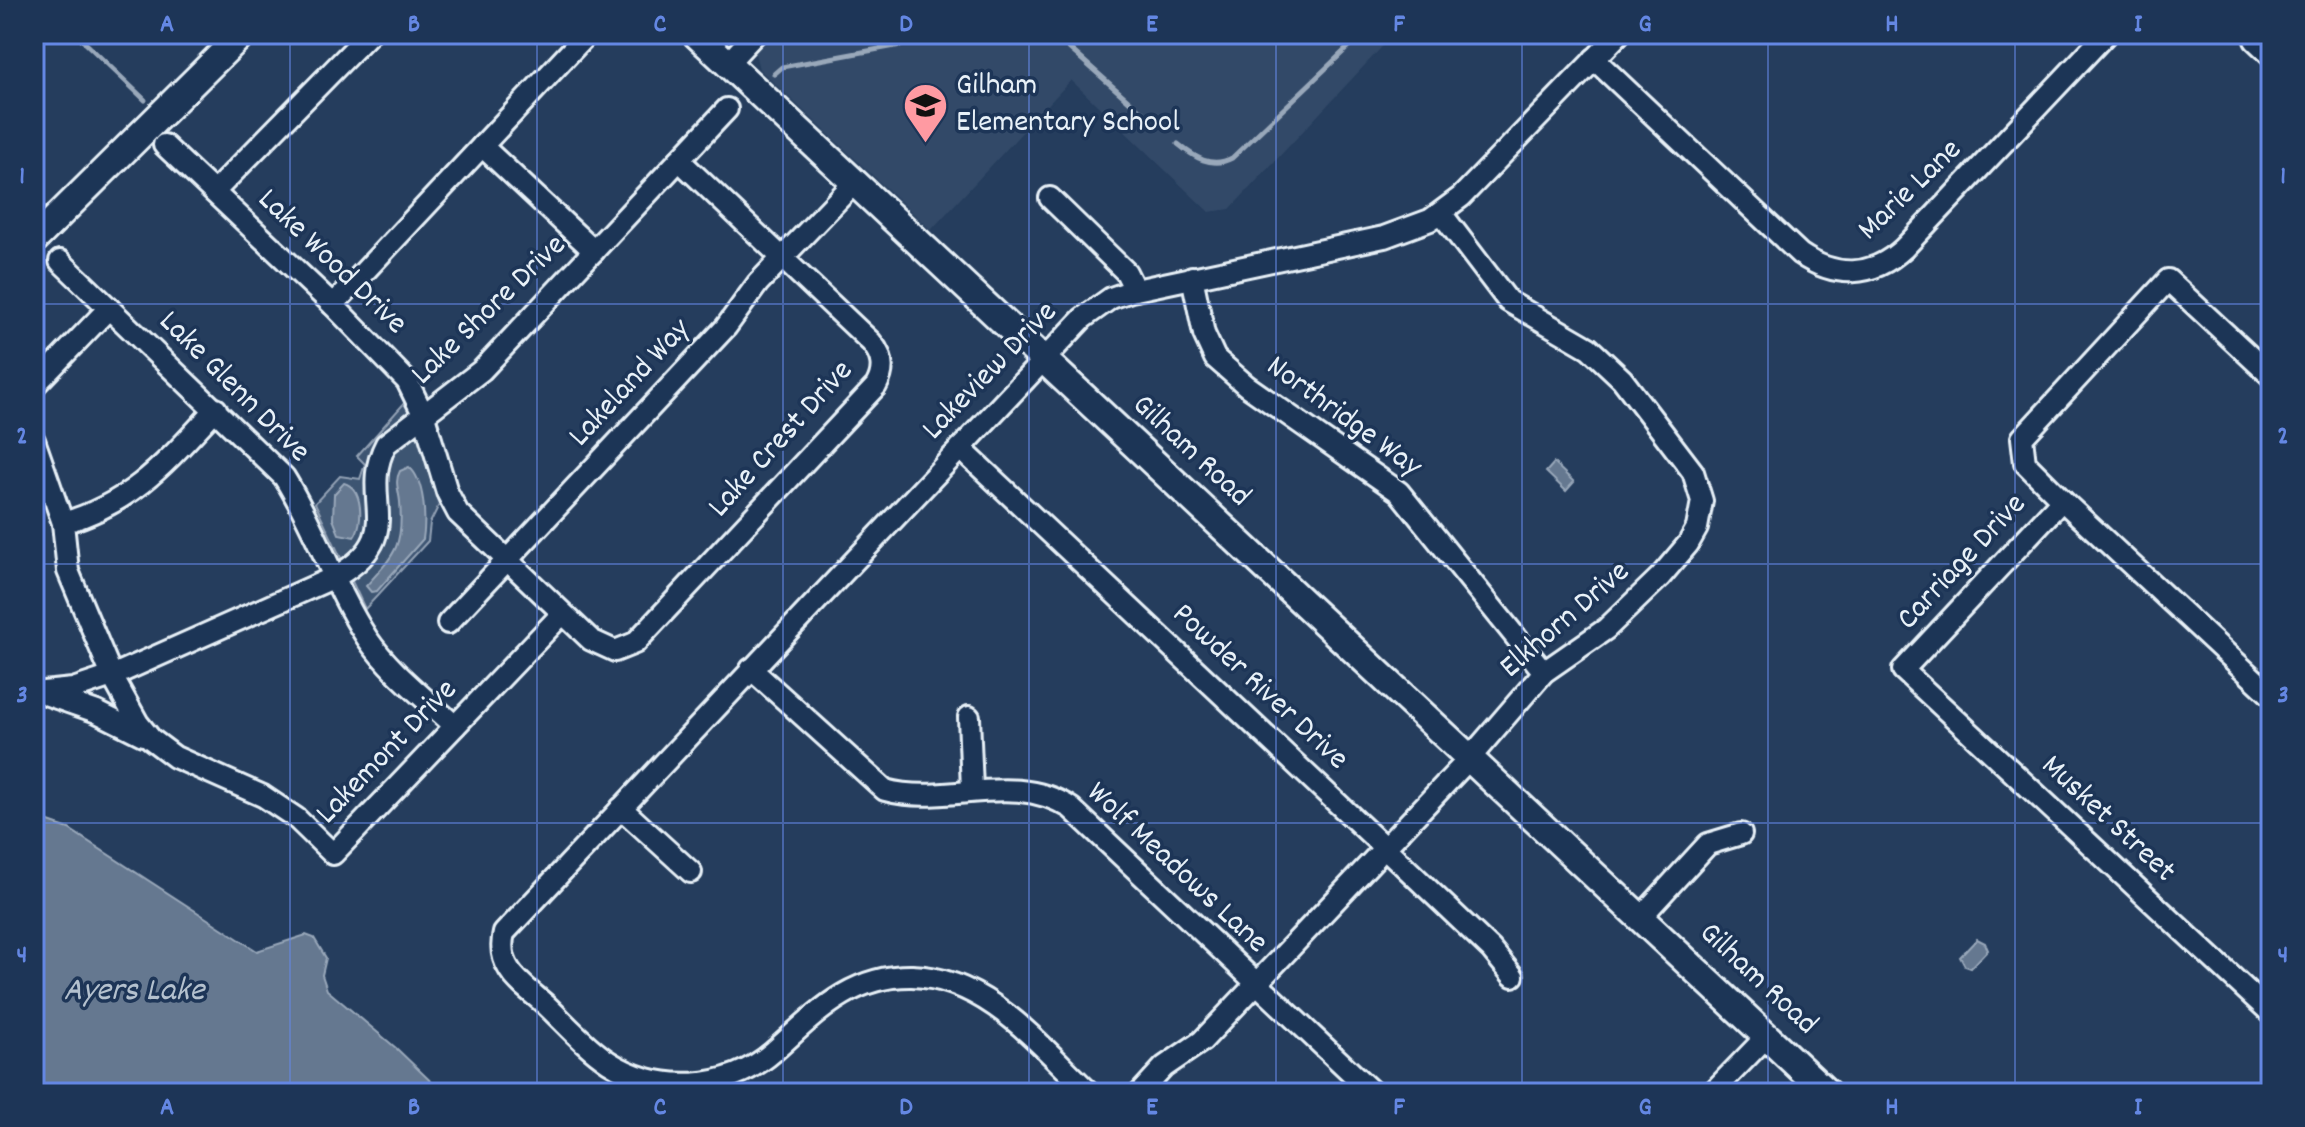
<svg xmlns="http://www.w3.org/2000/svg" width="2305" height="1127" font-family="Dekko,sans-serif">
	<style>
		.built { fill: #334a68 }
		.green { fill: #3e5472; stroke: #93a2b5; stroke-width: 2 }
		.water { fill: #657890; stroke: #99a8ba; stroke-width: 2 }
		.lines { fill: none; stroke-linecap: round; stroke-linejoin: round }
		.stream { stroke: #99a8ba; stroke-width: 5 }
		.minor-casing { stroke: #e8f1f8; stroke-width: 26 }
		.tertiary-casing { stroke: #e8f1f8; stroke-width: 32 }
		.minor { stroke: #1d3557; stroke-width: 20 }
		.tertiary { stroke: #1d3557; stroke-width: 26 }
		.grid { fill: none; stroke: #6487e3; stroke-width: 2; stroke-opacity: 0.55 }
		.labels { text-anchor: middle; dominant-baseline: central; stroke-width: 7; stroke-linejoin: round; paint-order: stroke }
		.poi-label { font-size: 32px; fill: #e8f1f8; stroke: #1d3557; text-anchor: start }
		.street-label { font-size: 32px; fill: #e8f1f8; stroke: #1d3557 }
		.water-label { font-size: 34px; font-style: italic; fill: #b4c1ce; stroke: #1d3557 }
		.neatline { fill: none; stroke: #6487e3; stroke-width: 3 }
		.grid-label { font-size: 26px; text-anchor: middle; font-weight: bold; fill: #6487e3 }
	</style>
	<rect width="100%" height="100%" fill="#253d5d"/>
	<filter id="ink" filterUnits="userSpaceOnUse"><feTurbulence type="fractalNoise" baseFrequency=".0125" numOctaves="2"/><feDisplacementMap in="SourceGraphic" scale="16" xChannelSelector="R" yChannelSelector="G"/><feConvolveMatrix kernelMatrix="1 2 1 2 8 2 1 2 1" color-interpolation-filters="sRGB"/></filter>
	<g filter="url(#ink)">
		<!-- built -->
		<polygon class="built" points="770,34 1394,34 1230,209 1209,212 1071,80 931,230 759,69 755,53"/>
		<!-- green -->
		<polygon class="green" points="407,400 439,505 430,523 428,541 365,609 315,503 340,476 360,479 365,464 357,456"/>
		<!-- water -->
		<g class="water">
			<polygon points="1554,463 1574,482 1566,491 1546,472"/>
			<path d="M409 467C425 480 426 520 423 539L377 591 371 592 366 586C394 555 404 547 400 502 399 490 394 482 400 471Z"/>
			<path d="M344 483C363 488 364 523 354 537L339 534 333 519 334 494Z"/>
			<polygon points="34,817 69,829 257,951 306,935 314,938 326,958 322,975 327,990 396,1048 443,1093 34,1093"/>
			<polygon points="1977,939 1985,943 1988,950 1971,968 1965,966 1960,957"/>
		</g>
		<g class="lines">
			<!-- stream -->
			<g class="stream">
				<polyline points="76,34 145,100"/>
				<polyline points="1053,34 1145,115"/>
				<polyline points="774,74 782,67 960,34"/>
				<path d="M1178 144C1194 157 1211 169 1232 158L1362 34"/>
			</g>
			<defs>
				<g id="minor">
					<polyline points="2255,40 2271,55"/>
					<path d="M1594 59 1800 254C1835 278 1872 278 1904 248L2106 34"/>
					<polyline points="727,64 755,34"/>
					<path d="M164 145 333 305 407 381 424 416 447 492 458 513 591 640 615 651 635 643 876 386C885 370 883 356 871 342L679 160"/>
					<polyline points="482,146 594,251"/>
					<polyline points="214,192 369,34"/>
					<polyline points="1050,198 1126,272 1135,290"/>
					<path d="M60 261 284 477C316 528 335 589 367 638 390 672 425 698 455 726"/>
					<polyline points="1192,277 1204,334 1215,358 1247,386 1399,492 1544,672"/>
					<polyline points="333,305 587,34"/>
					<polyline points="2271,376 2168,280 2022,438 2025,463 2062,500 1903,670 2271,1013"/>
					<polyline points="34,386 109,308"/>
					<polyline points="34,440 63,523 68,571 112,676 138,723 151,739 175,757 263,796 296,818 333,854 562,614"/>
					<polyline points="960,448 1385,848 1491,949 1513,976"/>
					<polyline points="2062,500 2271,695"/>
					<path d="M63 523C134 503 168 460 216 409"/>
					<polyline points="448,623 726,327 758,283 854,183"/>
					<path d="M751 669 885 790C945 807 1013 770 1071 808L1373 1093"/>
					<path d="M34 693 73 689 112 676 337 576C410 533 357 499 386 444L482 370 727 109"/>
					<polyline points="48,695 97,712 143,735"/>
					<polyline points="969,717 972,789"/>
					<polyline points="621,808 691,872"/>
					<polyline points="1640,918 1708,844 1741,834"/>
					<path d="M1090 1093C1039 1045 987 978 912 976 850 975 815 1015 773 1052 728 1091 659 1094 609 1062 586 1047 566 1024 546 1005 522 984 495 968 504 933L1083 318 1111 298 1131 291 1384 237 1430 220 1461 197 1619 34"/>
					<polyline points="1140,1093 1164,1067 1202,1041 1256,984 1469,759 1544,672 1606,629 1660,577 1688,544 1697,528 1702,501 1693,472 1622,379 1589,348 1508,301 1441,213"/>
					<polyline points="1712,1093 1767,1036"/>
				</g>
				<g id="tertiary">
					<polyline points="696,34 1827,1093"/>
					<polyline points="34,240 242,34"/>
				</g>
			</defs>
			<!-- minor casing -->
			<use href="#minor" class="minor-casing"/>
			<!-- tertiary casing -->
			<use href="#tertiary" class="tertiary-casing"/>
			<!-- minor -->
			<use href="#minor" class="minor"/>
			<!-- tertiary -->
			<use href="#tertiary" class="tertiary"/>
		</g>
	</g>
	<!-- grid -->
	<path class="grid" d="M290 34V1093M537 34V1093M783 34V1093M1029 34V1093M1276 34V1093M1522 34V1093M1768 34V1093M2015 34V1093M34 304H2271M34 564H2271M34 823H2271"/>
	<!-- icons -->
	<defs>
		<symbol id="school-pin" viewBox="-11 -11 22 30"><path d="M0 17L-7.5 6A9.5 9.5 0 1 1 7.5 6Z" fill="#ff9aa2" stroke="#1d3557"/><path d="M0-5L7-2L0 1L-7-2ZM-4 1L0 2.5L4 1V4Q0 6-4 4Z" fill="#111"/></symbol>
	</defs>
	<g fill-rule="evenodd">
		<use href="#school-pin" x="900" y="80" width="51" height="69"/>
	</g>
	<g class="labels">
		<!-- poi labels -->
		<g class="poi-label">
			<text x="956" y="87">Gilham<tspan x="956" dy="37">Elementary School</tspan></text>
		</g>
		<!-- street labels -->
		<g class="street-label">
			<text transform="translate(1911 191) rotate(-44)">Marie Lane</text>
			<text transform="translate(331 263) rotate(44)">Lake Wood Drive</text>
			<text transform="translate(490 311) rotate(-44)">Lake Shore Drive</text>
			<text transform="translate(991 372) rotate(-46)">Lakeview Drive</text>
			<text transform="translate(631 384) rotate(-47)">Lakeland Way</text>
			<text transform="translate(233 388) rotate(45)">Lake Glenn Drive</text>
			<text transform="translate(1343 418) rotate(36)">Northridge Way</text>
			<text transform="translate(782 440) rotate(-48)">Lake Crest Drive</text>
			<text transform="translate(1190 452) rotate(43)">Gilham Road</text>
			<text transform="translate(1963 563) rotate(-47)">Carriage Drive</text>
			<text transform="translate(1566 621) rotate(-41)">Elkhorn Drive</text>
			<text transform="translate(1259 688) rotate(43)">Powder River Drive</text>
			<text transform="translate(388 753) rotate(-46)">Lakemont Drive</text>
			<text transform="translate(2107 820) rotate(43)">Musket Street</text>
			<text transform="translate(1176 869) rotate(43)">Wolf Meadows Lane</text>
			<text transform="translate(1757 980) rotate(43)">Gilham Road</text>
		</g>
		<!-- water labels -->
		<g class="water-label">
			<text x="134" y="992">Ayers Lake</text>
		</g>
	</g>
	<!-- margin -->
	<rect width="2305" height="1127" fill="none" stroke="#1d3557" stroke-width="88"/>
	<rect x="44" y="44" width="2217" height="1039" class="neatline"/>
	<g class="grid-label">
		<text x="167" y="31">A</text>
		<text x="414" y="31">B</text>
		<text x="660" y="31">C</text>
		<text x="906" y="31">D</text>
		<text x="1152" y="31">E</text>
		<text x="1399" y="31">F</text>
		<text x="1645" y="31">G</text>
		<text x="1892" y="31">H</text>
		<text x="2138" y="31">I</text>
		<text x="22" y="183">1</text>
		<text x="2283" y="183">1</text>
		<text x="22" y="443">2</text>
		<text x="2283" y="443">2</text>
		<text x="22" y="702">3</text>
		<text x="2283" y="702">3</text>
		<text x="22" y="962">4</text>
		<text x="2283" y="962">4</text>
		<text x="167" y="1114">A</text>
		<text x="414" y="1114">B</text>
		<text x="660" y="1114">C</text>
		<text x="906" y="1114">D</text>
		<text x="1152" y="1114">E</text>
		<text x="1399" y="1114">F</text>
		<text x="1645" y="1114">G</text>
		<text x="1892" y="1114">H</text>
		<text x="2138" y="1114">I</text>
	</g>
</svg>
